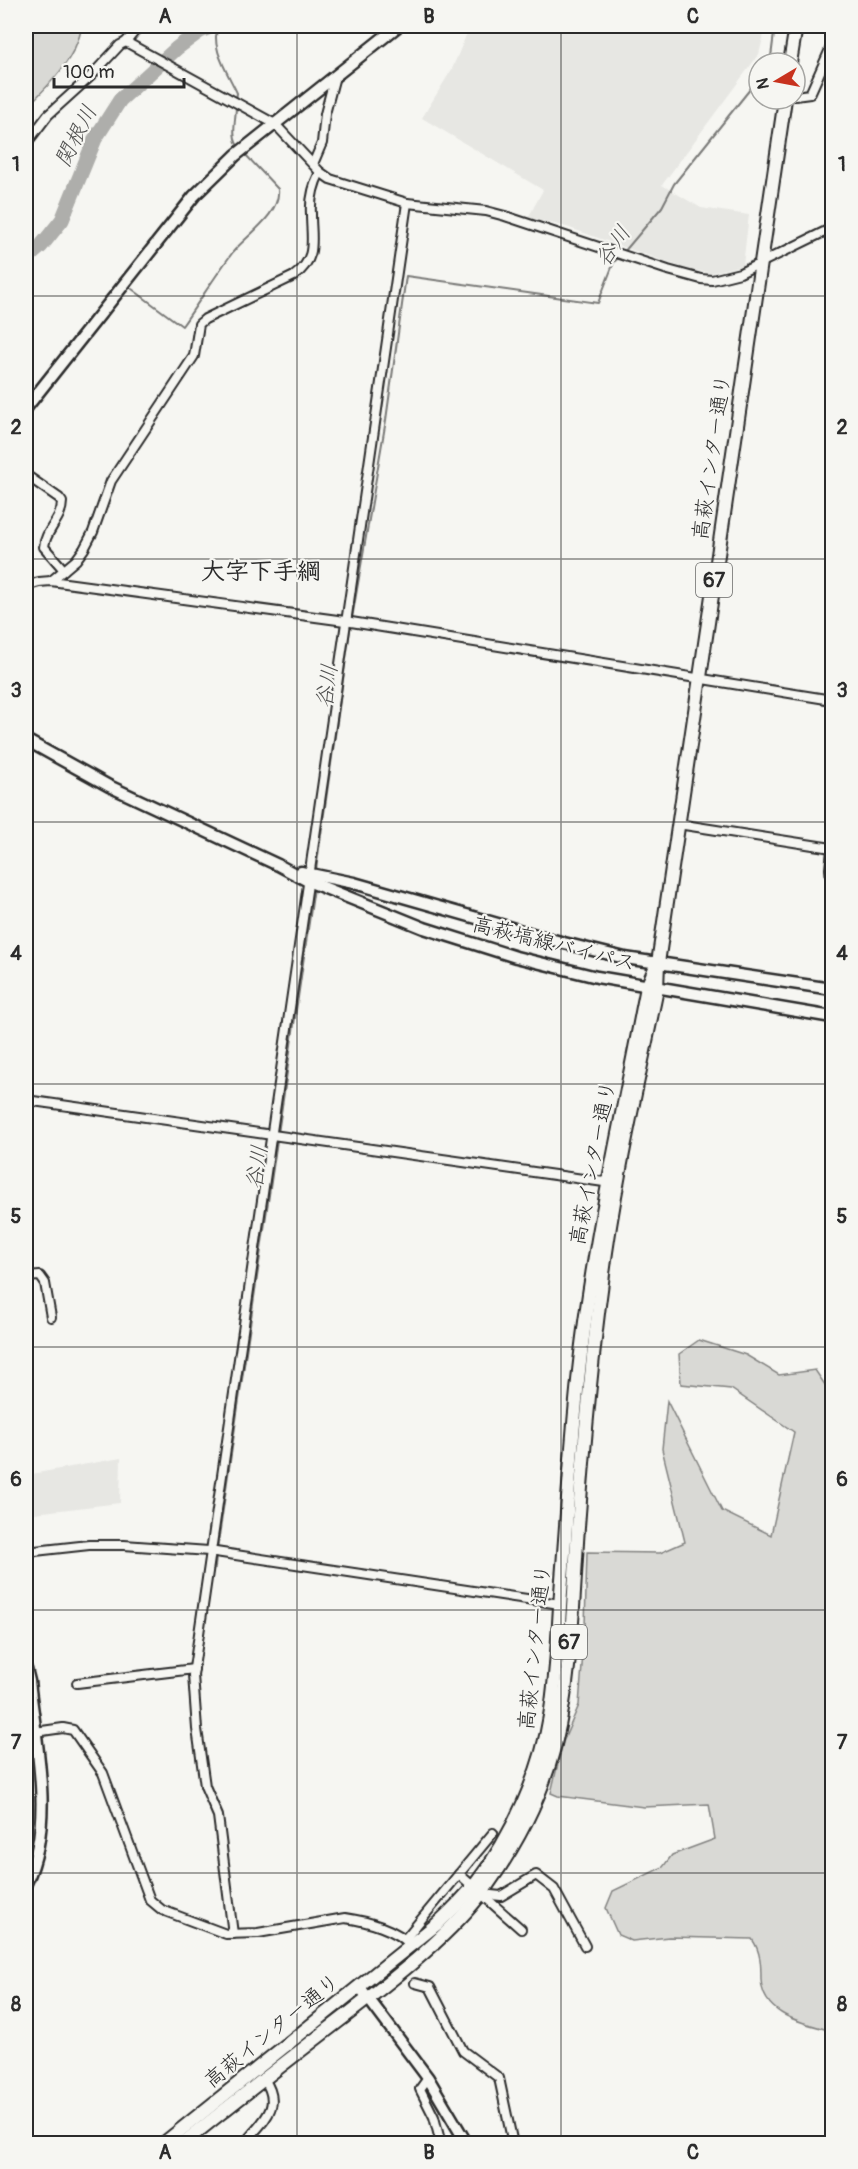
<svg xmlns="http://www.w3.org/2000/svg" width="858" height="2169" font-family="Pangolin,'Klee One',sans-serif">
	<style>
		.built { fill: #e7e7e3 }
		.green { fill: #d9d9d5; stroke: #828280; stroke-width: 1.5 }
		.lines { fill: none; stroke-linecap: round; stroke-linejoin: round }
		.stream { stroke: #7a7a78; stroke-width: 2 }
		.river { stroke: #aeaeab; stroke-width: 15 }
		.street-casing { stroke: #2b2b2b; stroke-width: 12 }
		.secondary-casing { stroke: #2b2b2b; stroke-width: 15 }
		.primary-casing { stroke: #2b2b2b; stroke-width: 16 }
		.street { stroke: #f6f6f2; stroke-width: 8 }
		.secondary { stroke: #f6f6f2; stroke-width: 10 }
		.primary { stroke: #f6f6f2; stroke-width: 12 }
		.grid { fill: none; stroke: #2b2b2b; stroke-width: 1.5; stroke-opacity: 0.55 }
		.labels { text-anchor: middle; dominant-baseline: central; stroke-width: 4.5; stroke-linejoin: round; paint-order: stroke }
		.shield { fill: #f6f6f2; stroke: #686867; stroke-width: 1.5 }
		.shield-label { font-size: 20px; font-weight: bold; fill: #2b2b2b }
		.street-label { font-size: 21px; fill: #2b2b2b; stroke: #f6f6f2 }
		.water-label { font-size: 22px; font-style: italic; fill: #525251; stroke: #f6f6f2 }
		.quarter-label { font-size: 24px; font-weight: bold; fill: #2b2b2b; stroke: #f6f6f2 }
		.neatline { fill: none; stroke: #2b2b2b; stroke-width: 2 }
		.grid-label { font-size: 20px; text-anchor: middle; font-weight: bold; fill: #2b2b2b }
	</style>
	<rect width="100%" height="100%" fill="#f6f6f2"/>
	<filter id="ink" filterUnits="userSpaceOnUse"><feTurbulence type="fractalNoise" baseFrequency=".0167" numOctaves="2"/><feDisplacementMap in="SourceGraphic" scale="12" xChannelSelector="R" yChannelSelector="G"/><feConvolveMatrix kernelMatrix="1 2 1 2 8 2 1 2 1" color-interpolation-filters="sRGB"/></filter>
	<g filter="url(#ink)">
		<!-- built -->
		<g class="built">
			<polygon points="470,26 766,26 759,54 662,185 701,208 749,215 743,265 711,273 689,270 567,227 528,218 543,190 422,118 452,69"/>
			<polygon points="121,1458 120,1503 26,1514 26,1475"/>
		</g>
		<!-- green -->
		<g class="green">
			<path d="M26 26H82C76 59 49 85 26 108Z"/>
			<path d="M699 1340 746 1355 779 1375 815 1370 832 1395V2031C805 2023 763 2017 761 1980 761 1965 761 1952 752 1939L669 1937 632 1941 618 1935 606 1908 613 1891 663 1867 672 1855 715 1839 709 1804 644 1807 558 1796 551 1793 563 1742 579 1705 585 1627 587 1552 660 1553 685 1542 662 1449 667 1401 722 1511 771 1535 794 1432 731 1389 681 1384 679 1354Z"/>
		</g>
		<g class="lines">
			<!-- stream -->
			<g class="stream">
				<path d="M219 26C208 44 229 75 237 93L236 100"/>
				<polyline points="768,63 771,57 775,26"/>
				<path d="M236 106C236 120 230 138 240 149"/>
				<polyline points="624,252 662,207 674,184 759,78"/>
				<path d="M132 289 182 326C199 302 215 276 233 252 247 235 281 214 278 189L244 153"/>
				<polyline points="316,870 350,630 386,420 406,276 598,303 614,262 620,256"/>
				<polyline points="217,1550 314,888"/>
				<polyline points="215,1568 216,1556"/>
			</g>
			<!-- river -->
			<polyline class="river" points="26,259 41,246 62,220 95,139 120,100 177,48 200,31 213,26"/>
			<defs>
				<g id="street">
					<polyline points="126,42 275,124 320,172 330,179 407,203 486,211 505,216 668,270 701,279 712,280 740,273 832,228"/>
					<polyline points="795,96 810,94 832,45"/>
					<polyline points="26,144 48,115 91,76 120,45 126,42 139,26"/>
					<polyline points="313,164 322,143 325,114 335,76"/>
					<path d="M26 475 59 498 62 502C62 520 45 530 44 547L64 570"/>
					<path d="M51 581 76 560 84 549 93 532 111 481 194 356 199 324 205 319 294 276C318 258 311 240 311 214 310 200 314 184 320 172"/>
					<polyline points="26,586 39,582 51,581 345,621 832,700"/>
					<polyline points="678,824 832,848"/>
					<polyline points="832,850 830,869 832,889"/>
					<polyline points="26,1100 611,1183"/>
					<polyline points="26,1277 40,1276 45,1283 51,1317"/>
					<polyline points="26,1552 89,1545 124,1545 209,1551 560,1604"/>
					<polyline points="77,1683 194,1669"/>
					<path d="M35 1732 63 1728 73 1730 103 1773 150 1900 162 1910 226 1934 258 1933 345 1918C366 1921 398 1929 411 1946"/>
					<polyline points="459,1874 521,1929"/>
					<polyline points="481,1894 501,1896 536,1875 554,1889 585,1946"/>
					<polyline points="233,1934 218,1816 205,1786 197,1729 193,1675 407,203"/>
					<polyline points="405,1939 493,1833"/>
					<polyline points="415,1983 430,1987 463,2051 499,2078 513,2144"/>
					<polyline points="428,2078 420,2089 434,2117 441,2144"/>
					<path d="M244 2144C262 2121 284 2108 264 2079"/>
				</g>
				<g id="secondary">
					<polyline points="26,408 194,196 236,155 398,26"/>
					<polyline points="26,740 109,786 278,865 308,881 424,928 516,957 597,977 832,1017"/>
					<polyline points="301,872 354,883 564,943 625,958 832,989"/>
					<path d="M26 1669 29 1681C36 1746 55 1822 26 1883"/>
					<polyline points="359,1986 428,2078 467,2144"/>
				</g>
				<g id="primary">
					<polyline points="790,63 796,26"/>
					<path d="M163 2144 437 1924C451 1911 465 1897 477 1882 512 1837 541 1772 550 1716 557 1675 558 1633 561 1592 567 1518 571 1445 579 1371 592 1248 620 1129 643 1007L647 987 655 968"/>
					<path d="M182 2144C234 2102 287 2061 339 2021 388 1983 450 1937 486 1887 517 1844 542 1796 555 1744 572 1674 573 1598 578 1527 584 1445 591 1363 602 1282 614 1184 637 1086 657 989L658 963 785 99"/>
				</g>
			</defs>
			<!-- street casing -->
			<use href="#street" class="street-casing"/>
			<!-- secondary casing -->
			<use href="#secondary" class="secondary-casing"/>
			<!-- primary casing -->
			<use href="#primary" class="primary-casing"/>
			<!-- street -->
			<use href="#street" class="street"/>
			<!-- secondary -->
			<use href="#secondary" class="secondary"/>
			<!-- primary -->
			<use href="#primary" class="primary"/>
		</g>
	</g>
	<!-- grid -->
	<path class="grid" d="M297 26V2144M561 26V2144M26 296H832M26 559H832M26 822H832M26 1084H832M26 1347H832M26 1610H832M26 1873H832"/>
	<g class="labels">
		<!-- shield labels -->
		<g class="shield">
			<rect x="696" y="563" width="36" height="34" rx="4.5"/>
			<rect x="551" y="1625" width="36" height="34" rx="4.5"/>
		</g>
		<g class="shield-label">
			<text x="714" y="580">67</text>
			<text x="569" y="1642">67</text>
		</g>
		<!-- street labels -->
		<g class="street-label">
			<text transform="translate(712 457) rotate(-82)">高萩インター通り</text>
			<text transform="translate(554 944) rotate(14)">高萩塙線バイパス</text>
			<text transform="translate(593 1163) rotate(-79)">高萩インター通り</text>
			<text transform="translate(535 1647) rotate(-84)">高萩インター通り</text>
			<text transform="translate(272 2031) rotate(-39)">高萩インター通り</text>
		</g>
		<!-- water labels -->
		<g class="water-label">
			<text transform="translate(76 136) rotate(-63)">関根川</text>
			<text transform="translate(613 246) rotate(-55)">谷川</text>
			<text transform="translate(327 686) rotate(-82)">谷川</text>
			<text transform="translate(257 1167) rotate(-82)">谷川</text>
		</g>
		<!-- quarter labels -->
		<g class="quarter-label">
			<text x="261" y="571">大字下手綱</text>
		</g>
	</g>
	<!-- margin -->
	<rect width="858" height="2169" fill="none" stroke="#f6f6f2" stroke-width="66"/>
	<!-- north arrow -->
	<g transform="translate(777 81) rotate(260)"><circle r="28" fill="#f6f6f2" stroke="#a5a5a2" stroke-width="1.5"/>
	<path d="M0-4.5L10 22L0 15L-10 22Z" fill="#c8321e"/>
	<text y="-9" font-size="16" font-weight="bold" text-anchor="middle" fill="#2b2b2b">N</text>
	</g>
	<!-- scale -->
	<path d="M54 78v9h130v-9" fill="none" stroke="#2b2b2b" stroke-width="3"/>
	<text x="63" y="78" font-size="18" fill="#2b2b2b" stroke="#f6f6f2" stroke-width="4.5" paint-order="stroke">100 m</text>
	<rect x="33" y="33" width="792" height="2103" class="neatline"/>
	<g class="grid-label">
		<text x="165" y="23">A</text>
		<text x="429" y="23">B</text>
		<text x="693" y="23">C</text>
		<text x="16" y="171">1</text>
		<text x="842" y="171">1</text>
		<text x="16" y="434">2</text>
		<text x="842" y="434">2</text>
		<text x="16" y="697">3</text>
		<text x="842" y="697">3</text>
		<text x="16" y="960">4</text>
		<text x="842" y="960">4</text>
		<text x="16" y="1223">5</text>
		<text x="842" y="1223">5</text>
		<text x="16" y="1486">6</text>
		<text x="842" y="1486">6</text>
		<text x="16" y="1749">7</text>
		<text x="842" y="1749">7</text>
		<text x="16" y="2011">8</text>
		<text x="842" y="2011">8</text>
		<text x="165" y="2159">A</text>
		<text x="429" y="2159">B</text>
		<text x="693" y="2159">C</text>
	</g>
</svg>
